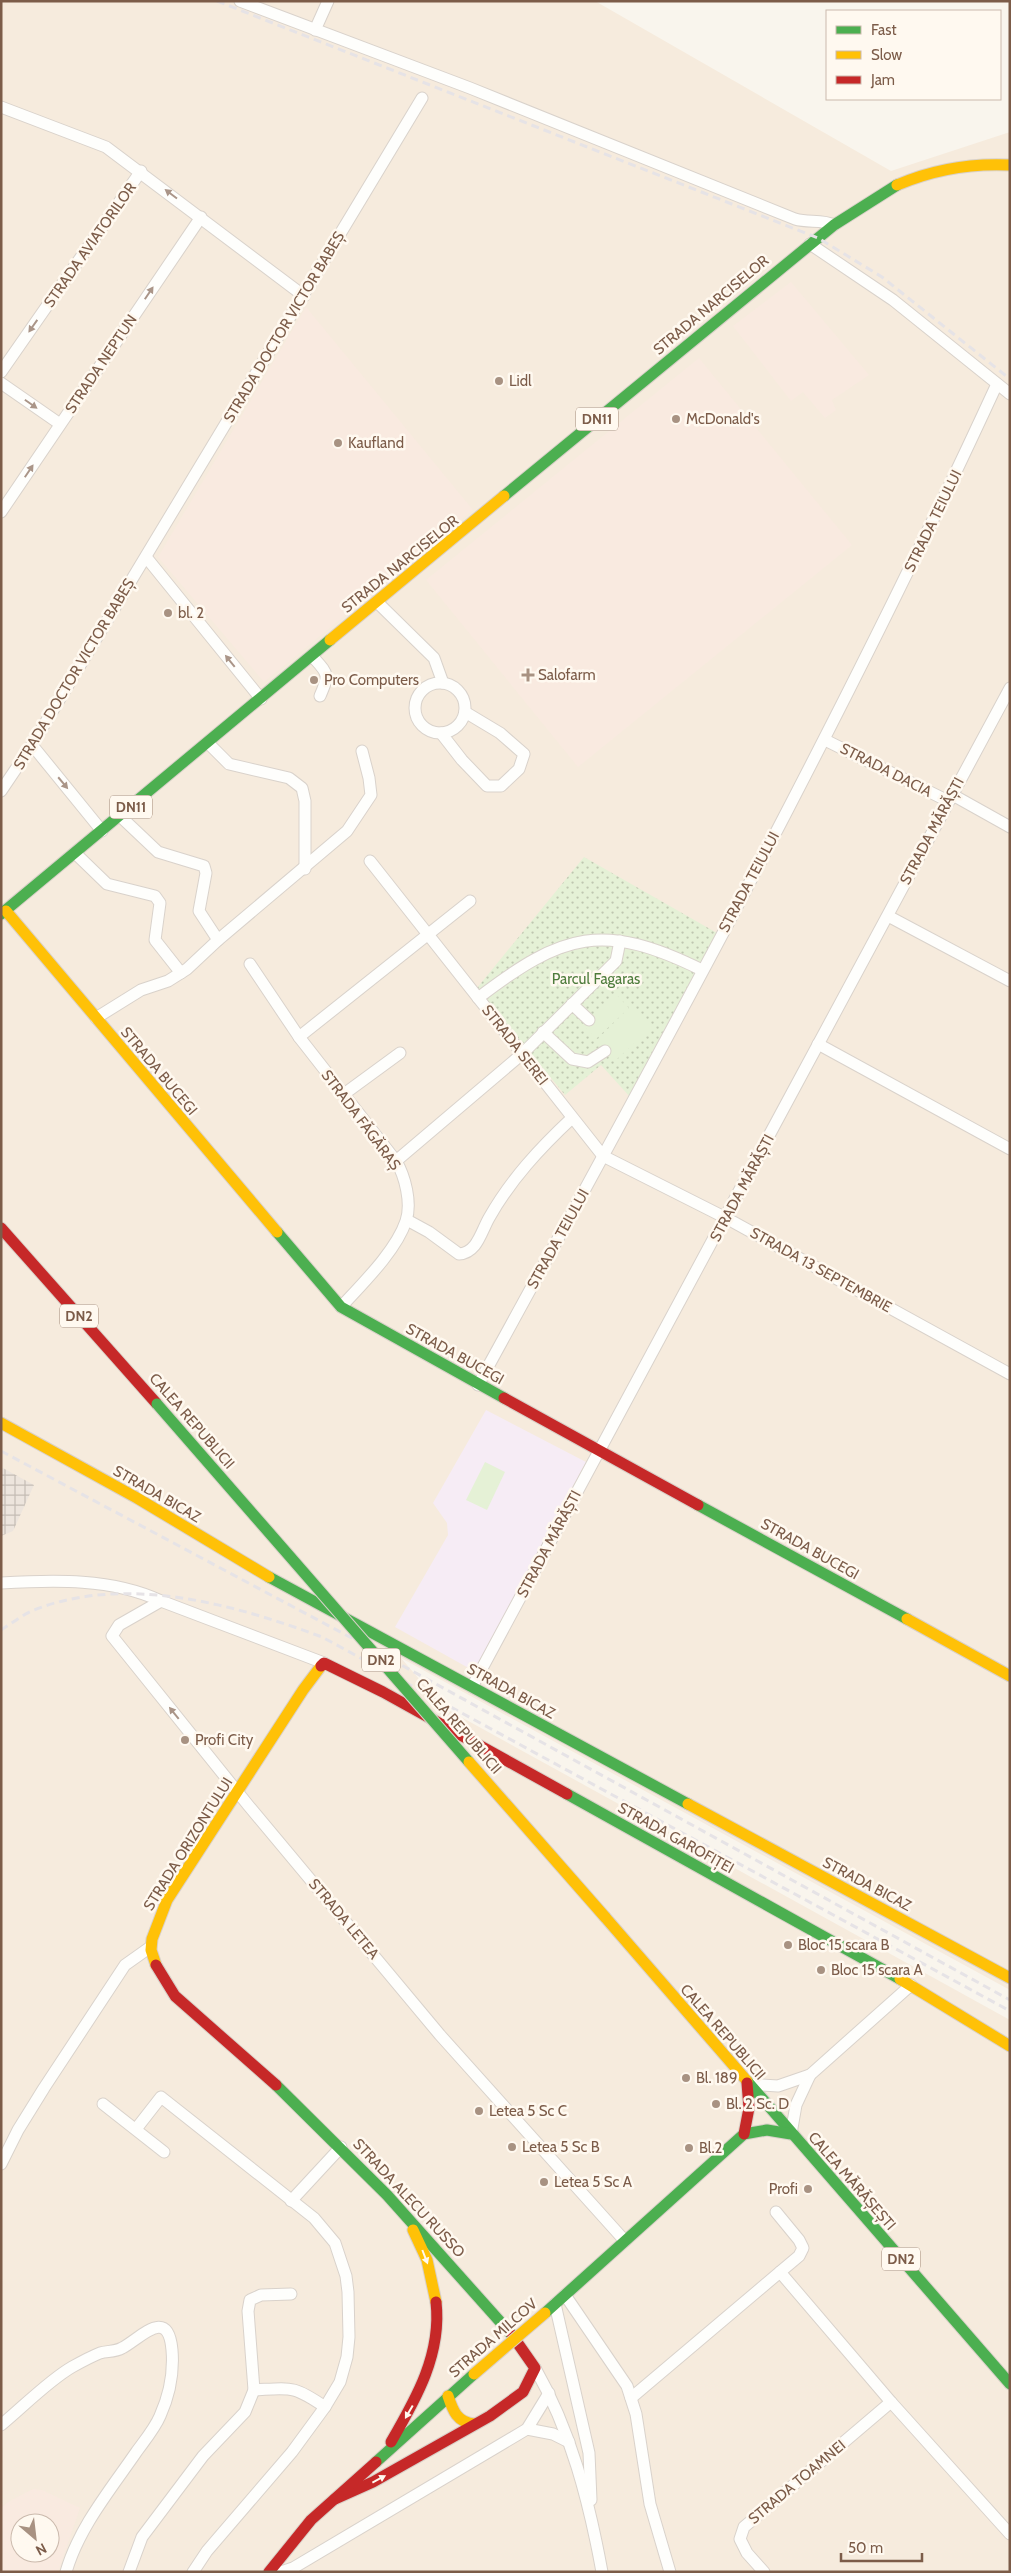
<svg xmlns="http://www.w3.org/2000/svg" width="1011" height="2573" font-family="Cabin,sans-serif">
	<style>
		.residential { fill: #f6ebdd; fill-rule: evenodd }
		.commercial { fill: #f9eae0; fill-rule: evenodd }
		.industrial { fill: url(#industrial-grid) }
		.education { fill: #f6ecf5 }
		.grass { fill: url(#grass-dots) }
		.pitch { fill: #e5f1d6 }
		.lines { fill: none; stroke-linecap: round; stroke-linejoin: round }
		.street-casing { stroke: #d9d2cb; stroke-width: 13 }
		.fast-casing { stroke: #d9d1c9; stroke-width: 13 }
		.slow-casing { stroke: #d9d1c9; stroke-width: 13 }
		.jam-casing { stroke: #d9d1c9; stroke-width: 13 }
		.street { stroke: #fefefc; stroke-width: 11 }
		.fast { stroke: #4caf50; stroke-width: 11 }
		.slow { stroke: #ffc107; stroke-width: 11 }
		.jam { stroke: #c62828; stroke-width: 11 }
		.rail { stroke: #e6e3e6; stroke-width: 3; stroke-dasharray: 8 5; stroke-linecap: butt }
		.fast-bridge-casing { stroke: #d9d1c9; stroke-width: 13; stroke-linecap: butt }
		.slow-bridge-casing { stroke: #d9d1c9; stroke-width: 13; stroke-linecap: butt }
		.fast-bridge { stroke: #4caf50; stroke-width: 11 }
		.slow-bridge { stroke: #ffc107; stroke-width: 11 }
		.oneway { fill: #aa9588 }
		.oneway2 { fill: #fff9f0 }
		.poi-dot { fill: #a89282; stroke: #fff9f0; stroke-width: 2 }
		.labels { text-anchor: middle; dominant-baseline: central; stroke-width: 5; stroke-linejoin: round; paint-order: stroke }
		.shield { fill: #fff9f0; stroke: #a38b7b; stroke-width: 1 }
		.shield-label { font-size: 14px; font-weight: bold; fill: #7c5c49 }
		.street-label { font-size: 15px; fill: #7c5c49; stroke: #fff9f0 }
		.poi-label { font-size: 15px; fill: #7c5c49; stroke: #fff9f0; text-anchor: start }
		.park-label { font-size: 15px; fill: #4e7c3c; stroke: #fff9f0 }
	</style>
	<defs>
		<pattern id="industrial-grid" width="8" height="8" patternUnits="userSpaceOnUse" patternTransform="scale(1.25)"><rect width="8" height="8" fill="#ede5dd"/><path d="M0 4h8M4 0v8" fill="none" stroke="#c5bdb5"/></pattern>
		<pattern id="grass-dots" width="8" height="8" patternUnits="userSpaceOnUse" patternTransform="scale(1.25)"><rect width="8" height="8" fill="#e5f1d6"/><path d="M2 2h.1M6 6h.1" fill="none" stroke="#bfc6b0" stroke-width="1.8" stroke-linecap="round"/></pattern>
	</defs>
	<rect width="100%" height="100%" fill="#f9f5ed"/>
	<!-- residential -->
	<path class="residential" d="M1 1H595L891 171 1010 132V1990L401 1658 443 1707 1010 2020V2572H1ZM20 2523H50V2553H20Z"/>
	<!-- commercial -->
	<g class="commercial">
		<polygon points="791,282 869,375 832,400 836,410 825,418 803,392 791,401 733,326"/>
		<polygon points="306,307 473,510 264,682 158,557"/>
		<polygon points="699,358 852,545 578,767 426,580"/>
		<path d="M33 2489 42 2490 80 2508 58 2572H1V2508L8 2502ZM20 2523H50V2553H20Z"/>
	</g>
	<!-- industrial -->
	<polygon class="industrial" points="1,1467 34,1485 13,1531 1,1536"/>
	<!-- education -->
	<polygon class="education" points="486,1410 586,1462 474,1671 395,1627 448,1535 447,1523 433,1503"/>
	<!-- grass -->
	<polygon class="grass" points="584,857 717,933 631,1098 601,1065 565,1095 477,988"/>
	<!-- pitch -->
	<g class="pitch">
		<polygon points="616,994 629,1008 596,1039 583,1025"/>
		<polygon points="633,1007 652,1027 615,1061 596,1042"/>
		<polygon points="485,1462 505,1472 487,1510 466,1500"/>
	</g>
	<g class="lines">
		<defs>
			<g id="street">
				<path d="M240 1 470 88 795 219C808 223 822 219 834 225"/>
				<polyline points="315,30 328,1"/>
				<polyline points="1,107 106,147 304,296"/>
				<polyline points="810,244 893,300 1010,394"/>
				<polyline points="1,372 141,171"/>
				<polyline points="1,383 60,424"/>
				<polyline points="1,512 201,217"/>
				<polyline points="146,557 261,699"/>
				<polyline points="377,602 434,658 443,683"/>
				<path d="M312 656C328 674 330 673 320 696"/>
				<circle cx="440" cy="708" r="25"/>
				<polyline points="441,733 462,760 487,786 501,786 519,769 524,754 500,733 465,712"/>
				<polyline points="825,740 948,801"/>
				<polyline points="208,743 229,764 289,778 302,788 305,801 305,869"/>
				<polyline points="32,745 102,831"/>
				<polyline points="1,791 32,745 422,98"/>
				<polyline points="951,794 1010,827"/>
				<polyline points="120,816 158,852 204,866 206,873 199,911 218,940"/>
				<polyline points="75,853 107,884 155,896 160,903 155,940 181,973"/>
				<polyline points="370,861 603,1156 726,1218 1010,1374"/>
				<polyline points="888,916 1010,981"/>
				<path d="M250 964 299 1037 396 1161C405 1176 412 1203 406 1221 396 1251 362 1284 341 1307"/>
				<path d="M478 998C563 933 603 921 702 970"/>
				<polyline points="572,1004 589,1020"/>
				<polyline points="96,1018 141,990 168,981 187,969 218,940 347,831 371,795 369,778 362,751"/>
				<polyline points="543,1032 572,1059 588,1062 605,1051"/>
				<polyline points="299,1037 470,901"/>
				<polyline points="818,1044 1010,1149"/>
				<polyline points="344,1094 400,1053"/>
				<polyline points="396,1161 522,1054 616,961 620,941"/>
				<path d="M407 1220 429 1232 459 1254C477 1253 481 1232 489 1218 511 1179 540 1148 572 1118"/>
				<path d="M478 1385C659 1055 840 725 997 384"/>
				<path d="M1 1583C54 1580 112 1578 161 1601"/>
				<polyline points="324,1663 161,1601 119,1625 112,1636 248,1805 440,2035 625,2241"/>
				<polyline points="472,1687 1010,688"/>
				<polyline points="749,2084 778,2086 810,2075 911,1985"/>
				<polyline points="103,2104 164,2152"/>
				<polyline points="136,2129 161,2097 314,2218 335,2243 346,2276 348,2292 349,2337 347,2357 340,2382 325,2407"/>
				<polyline points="791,2134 796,2105 810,2075"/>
				<polyline points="1,2164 18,2130 44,2088 125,1965 149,1948"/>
				<polyline points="291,2201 341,2147"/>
				<polyline points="776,2212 799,2240 803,2248 799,2256 780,2272"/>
				<polyline points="565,2295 627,2386 636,2414 650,2504 670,2572"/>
				<polyline points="555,2304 589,2453 591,2500"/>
				<path d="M535 2368C571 2431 589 2501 602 2572"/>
				<polyline points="631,2398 780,2272 891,2402 1010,2534"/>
				<path d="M1 2425C23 2407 48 2381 72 2367 81 2362 90 2357 100 2353 107 2351 115 2352 122 2348 140 2339 168 2305 172 2350 174 2374 170 2394 160 2416 155 2428 145 2440 137 2451 111 2489 79 2527 66 2572"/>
				<polyline points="527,2429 553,2434 569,2442"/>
				<polyline points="129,2572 142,2537 203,2456 245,2412 254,2390 248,2311 250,2300 261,2295 291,2294"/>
				<path d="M193 2572 207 2551 292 2452 325 2407C293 2385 291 2388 254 2390"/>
				<polyline points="281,2572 293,2568 527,2429 549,2393"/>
				<polyline points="764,2572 747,2553 740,2539 744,2527 891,2402"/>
			</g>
			<g id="fast">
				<polyline points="504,496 834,225 897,185"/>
				<polyline points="1,914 330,640"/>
				<polyline points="277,1232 341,1307 504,1398"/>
				<polyline points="698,1505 907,1619"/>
				<polyline points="269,1577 688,1804"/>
				<polyline points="567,1794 900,1979"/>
				<polyline points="747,2081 1010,2384"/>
				<polyline points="276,2085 387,2195 512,2335"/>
				<polyline points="545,2313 744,2134 767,2130 791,2134"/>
				<polyline points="376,2462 474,2374"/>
			</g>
			<g id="slow">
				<path d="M897 185C934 169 969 163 1010 165"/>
				<polyline points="330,640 504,496"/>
				<polyline points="6,911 277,1232"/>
				<polyline points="1,1423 137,1498 269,1577"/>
				<polyline points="907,1619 1010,1676"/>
				<polyline points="688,1804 1010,1978"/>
				<polyline points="605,1917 747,2081"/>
				<polyline points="156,1965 151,1950 152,1939 167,1900 303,1690 321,1666"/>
				<polyline points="900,1979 1010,2046"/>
				<polyline points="413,2230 427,2260 436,2302"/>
				<path d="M448 2396C453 2411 457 2422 474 2424"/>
			</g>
			<g id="jam">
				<polyline points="1,1228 157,1404"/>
				<polyline points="504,1398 698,1505"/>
				<polyline points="321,1666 324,1663 383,1692 567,1794"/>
				<polyline points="156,1965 175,1996 276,2085"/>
				<polyline points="744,2134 749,2108 747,2083"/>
				<path d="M391 2442C416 2399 442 2354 436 2302"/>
				<polyline points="335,2499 373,2482 490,2416 523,2392 535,2368 512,2335"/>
				<polyline points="269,2572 311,2520 376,2462"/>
			</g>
		</defs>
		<!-- street casing -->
		<use href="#street" class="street-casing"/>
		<!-- fast casing -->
		<use href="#fast" class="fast-casing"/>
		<!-- slow casing -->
		<use href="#slow" class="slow-casing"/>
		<!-- jam casing -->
		<use href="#jam" class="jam-casing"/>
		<!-- street -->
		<use href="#street" class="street"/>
		<!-- fast -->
		<use href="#fast" class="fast"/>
		<!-- slow -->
		<use href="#slow" class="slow"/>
		<!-- jam -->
		<use href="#jam" class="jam"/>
		<!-- rail -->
		<g class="rail">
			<polyline points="217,1 818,238 882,277 1010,379"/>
			<polyline points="1,1451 376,1651 1010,2000"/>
			<path d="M1 1630C11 1624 22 1615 34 1610 126 1574 233 1604 322 1637L1010 2011"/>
		</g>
		<defs>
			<polyline id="fast-bridge" points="157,1404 469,1762"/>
			<g id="slow-bridge">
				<polyline points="469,1762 605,1917"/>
				<polyline points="474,2374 545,2313"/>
			</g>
		</defs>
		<!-- fast-bridge casing -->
		<use href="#fast-bridge" class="fast-bridge-casing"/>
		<!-- slow-bridge casing -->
		<use href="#slow-bridge" class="slow-bridge-casing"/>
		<!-- fast-bridge -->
		<use href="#fast-bridge" class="fast-bridge"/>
		<!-- slow-bridge -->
		<use href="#slow-bridge" class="slow-bridge"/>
	</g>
	<!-- one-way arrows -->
	<defs><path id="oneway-solid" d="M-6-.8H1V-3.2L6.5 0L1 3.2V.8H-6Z" transform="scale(1.25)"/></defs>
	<g class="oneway">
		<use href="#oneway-solid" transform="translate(171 194) rotate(-143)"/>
		<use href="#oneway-solid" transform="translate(149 293) rotate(-56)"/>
		<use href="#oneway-solid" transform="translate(33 326) rotate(125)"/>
		<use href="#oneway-solid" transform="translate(31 404) rotate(35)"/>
		<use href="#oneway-solid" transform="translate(29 471) rotate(-56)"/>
		<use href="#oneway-solid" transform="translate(230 661) rotate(-129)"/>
		<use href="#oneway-solid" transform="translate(63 783) rotate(50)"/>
		<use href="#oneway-solid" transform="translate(174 1713) rotate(-129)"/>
	</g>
	<g class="oneway2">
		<use href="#oneway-solid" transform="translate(425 2257) rotate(69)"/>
		<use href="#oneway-solid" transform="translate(409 2412) rotate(120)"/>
		<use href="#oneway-solid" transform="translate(379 2479) rotate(-28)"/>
	</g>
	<!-- markers -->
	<g class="poi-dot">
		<circle cx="499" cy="381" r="5"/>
		<circle cx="676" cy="419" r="5"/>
		<circle cx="338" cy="443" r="5"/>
		<circle cx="168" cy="613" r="5"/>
		<path d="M525.5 667.5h5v5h5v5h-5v5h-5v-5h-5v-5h5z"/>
		<circle cx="314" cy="680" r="5"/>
		<circle cx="185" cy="1740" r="5"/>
		<circle cx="788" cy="1945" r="5"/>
		<circle cx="821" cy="1970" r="5"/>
		<circle cx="686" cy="2078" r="5"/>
		<circle cx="716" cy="2104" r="5"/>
		<circle cx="479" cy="2111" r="5"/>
		<circle cx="512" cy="2147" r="5"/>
		<circle cx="689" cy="2148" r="5"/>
		<circle cx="544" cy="2182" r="5"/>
		<circle cx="808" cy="2189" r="5"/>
	</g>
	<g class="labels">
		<!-- shield labels -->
		<g class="shield">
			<rect x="576" y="407.5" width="42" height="23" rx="4"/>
			<rect x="110" y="795.5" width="42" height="23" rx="4"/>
			<rect x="60" y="1304.5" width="38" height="23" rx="4"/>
			<rect x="362" y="1648.5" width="38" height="23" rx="4"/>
			<rect x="882" y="2247.5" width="38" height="23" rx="4"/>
		</g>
		<g class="shield-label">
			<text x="597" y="419">DN11</text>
			<text x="131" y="807">DN11</text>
			<text x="79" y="1316">DN2</text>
			<text x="381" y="1660">DN2</text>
			<text x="901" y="2259">DN2</text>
		</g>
		<!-- street labels -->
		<g class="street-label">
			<text transform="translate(90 245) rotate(-55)">STRADA AVIATORILOR</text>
			<text transform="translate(711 305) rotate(-40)">STRADA NARCISELOR</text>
			<text transform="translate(284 327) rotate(-59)">STRADA DOCTOR VICTOR BABEȘ</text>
			<text transform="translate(101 364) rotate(-56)">STRADA NEPTUN</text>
			<text transform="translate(933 521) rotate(-64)">STRADA TEIULUI</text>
			<text transform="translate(400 564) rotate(-39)">STRADA NARCISELOR</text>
			<text transform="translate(74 674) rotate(-59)">STRADA DOCTOR VICTOR BABEȘ</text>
			<text transform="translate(886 770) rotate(27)">STRADA DACIA</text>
			<text transform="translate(932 831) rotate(-62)">STRADA MĂRĂȘTI</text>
			<text transform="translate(749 882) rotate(-62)">STRADA TEIULUI</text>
			<text transform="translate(515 1045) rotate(52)">STRADA SEREI</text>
			<text transform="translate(159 1071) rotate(50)">STRADA BUCEGI</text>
			<text transform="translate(361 1120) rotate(53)">STRADA FĂGĂRAȘ</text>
			<text transform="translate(742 1188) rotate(-62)">STRADA MĂRĂȘTI</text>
			<text transform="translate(558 1239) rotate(-61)">STRADA TEIULUI</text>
			<text transform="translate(821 1270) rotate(29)">STRADA 13 SEPTEMBRIE</text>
			<text transform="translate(455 1354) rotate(29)">STRADA BUCEGI</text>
			<text transform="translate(192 1421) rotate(49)">CALEA REPUBLICII</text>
			<text transform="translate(157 1494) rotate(30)">STRADA BICAZ</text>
			<text transform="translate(549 1544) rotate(-62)">STRADA MĂRĂȘTI</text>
			<text transform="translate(810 1549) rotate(29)">STRADA BUCEGI</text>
			<text transform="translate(511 1691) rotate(29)">STRADA BICAZ</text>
			<text transform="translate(459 1726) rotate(49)">CALEA REPUBLICII</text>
			<text transform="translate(676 1838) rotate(29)">STRADA GAROFIȚEI</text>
			<text transform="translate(188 1844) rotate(-58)">STRADA ORIZONTULUI</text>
			<text transform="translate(867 1884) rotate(28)">STRADA BICAZ</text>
			<text transform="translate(344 1919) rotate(50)">STRADA LETEA</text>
			<text transform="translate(723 2032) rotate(49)">CALEA REPUBLICII</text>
			<text transform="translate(852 2181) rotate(49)">CALEA MĂRĂȘEȘTI</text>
			<text transform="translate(409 2198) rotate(47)">STRADA ALECU RUSSO</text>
			<text transform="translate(493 2338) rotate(-41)">STRADA MILCOV</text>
			<text transform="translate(797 2482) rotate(-40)">STRADA TOAMNEI</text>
		</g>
		<!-- poi labels -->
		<g class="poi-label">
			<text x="509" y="381">Lidl</text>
			<text x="686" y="419">McDonald's</text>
			<text x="348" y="443">Kaufland</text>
			<text x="178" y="613">bl. 2</text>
			<text x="538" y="675">Salofarm</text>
			<text x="324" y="680">Pro Computers</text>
			<text x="195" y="1740">Profi City</text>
			<text x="798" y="1945">Bloc 15 scara B</text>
			<text x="831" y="1970">Bloc 15 scara A</text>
			<text x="696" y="2078">Bl. 189</text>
			<text x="726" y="2104">Bl. 2 Sc. D</text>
			<text x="489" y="2111">Letea 5 Sc C</text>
			<text x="522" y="2147">Letea 5 Sc B</text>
			<text x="699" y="2148">Bl.2</text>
			<text x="554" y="2182">Letea 5 Sc A</text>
			<text x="798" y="2189" text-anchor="end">Profi</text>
		</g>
		<!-- park labels -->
		<g class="park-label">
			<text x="596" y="979">Parcul Fagaras</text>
		</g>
	</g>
	<!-- border -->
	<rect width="1011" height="2573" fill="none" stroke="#7c5c49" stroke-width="5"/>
	<!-- legend -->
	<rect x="826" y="10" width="175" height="90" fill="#fff9f0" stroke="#cbbaad"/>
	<rect x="836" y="26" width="25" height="8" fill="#4caf50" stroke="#cbbaad"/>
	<text x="871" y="35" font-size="15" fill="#7c5c49">Fast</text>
	<rect x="836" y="51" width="25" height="8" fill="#ffc107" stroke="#cbbaad"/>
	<text x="871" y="60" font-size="15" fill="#7c5c49">Slow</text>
	<rect x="836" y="76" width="25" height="8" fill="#c62828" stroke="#cbbaad"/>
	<text x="871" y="85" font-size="15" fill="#7c5c49">Jam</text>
	<!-- north arrow -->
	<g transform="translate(35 2538) rotate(152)"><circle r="24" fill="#fff9f0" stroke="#cbbaad"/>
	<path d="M0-4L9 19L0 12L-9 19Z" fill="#a89282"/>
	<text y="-8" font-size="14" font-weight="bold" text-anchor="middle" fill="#7c5c49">N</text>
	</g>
	<!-- scale -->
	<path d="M841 2553v8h81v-8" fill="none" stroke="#7c5c49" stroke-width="2.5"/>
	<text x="848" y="2553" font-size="15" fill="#7c5c49" stroke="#fff9f0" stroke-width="4" paint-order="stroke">50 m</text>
</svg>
